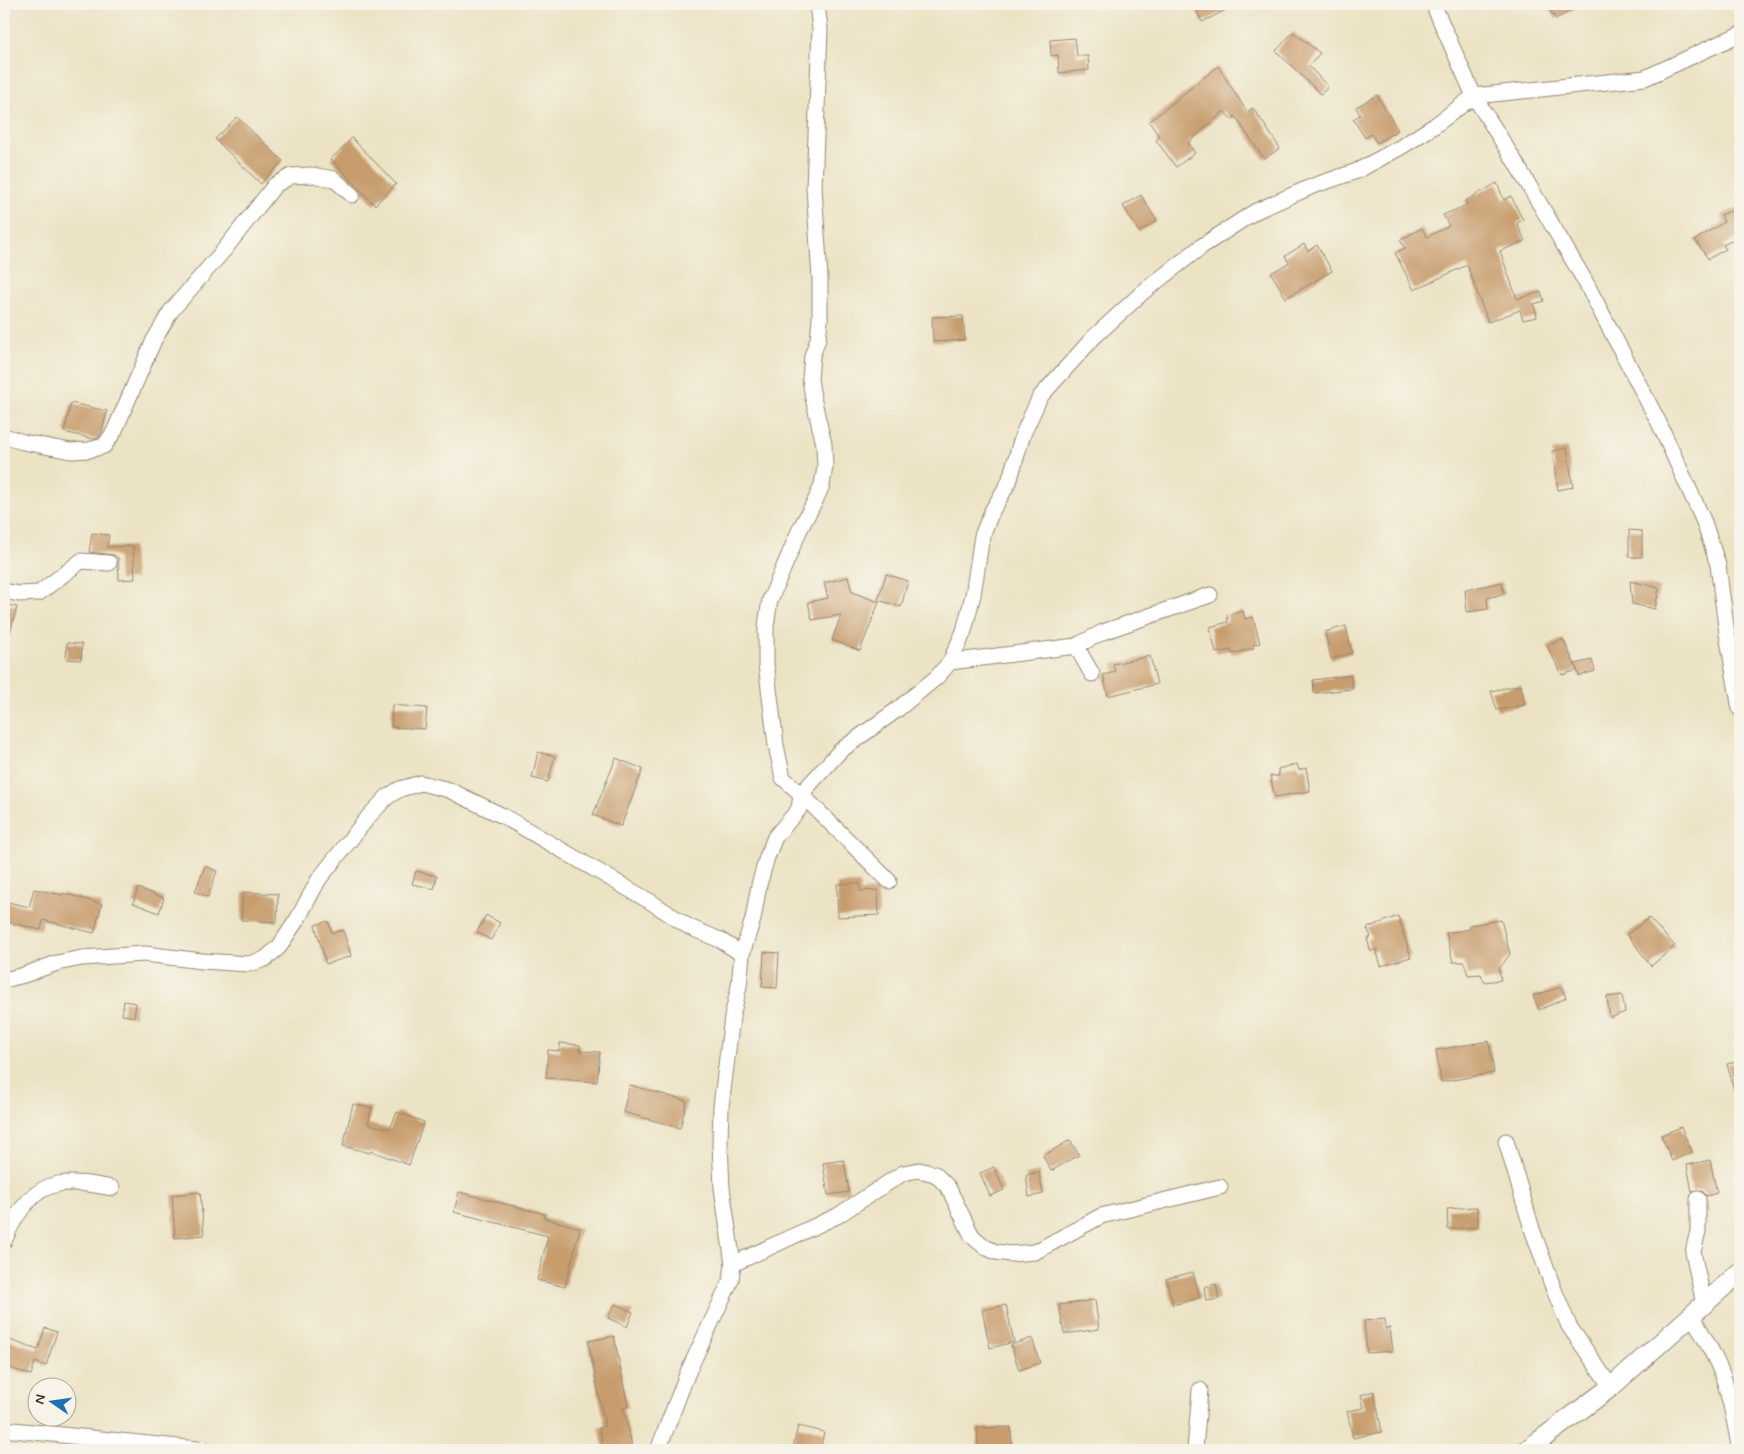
<svg xmlns="http://www.w3.org/2000/svg" width="1744" height="1454" font-family="Mynerve,sans-serif">
	<style>
		.building { fill: #c79d6e }
		.lines { fill: none; stroke-linecap: round; stroke-linejoin: round }
		.minor-casing { stroke: #948672; stroke-width: 17 }
		.major-casing { stroke: #948672; stroke-width: 21 }
		.minor { stroke: #fff; stroke-width: 15 }
		.major { stroke: #fff; stroke-width: 19 }
	</style>
	<rect width="100%" height="100%" fill="#f7f3e8"/>
	<filter id="ink" filterUnits="userSpaceOnUse"><feTurbulence type="fractalNoise" baseFrequency=".02" numOctaves="2"/><feDisplacementMap in="SourceGraphic" scale="10" xChannelSelector="R" yChannelSelector="G"/><feConvolveMatrix kernelMatrix="1 2 1 2 8 2 1 2 1" color-interpolation-filters="sRGB"/></filter>
	<filter id="wash" filterUnits="userSpaceOnUse"><feTurbulence type="fractalNoise" baseFrequency=".0096" numOctaves="4" result="noise"/><feDisplacementMap in="SourceGraphic" scale="20" xChannelSelector="R" yChannelSelector="G"/><feGaussianBlur stdDeviation="1.12" result="paint"/><feColorMatrix in="noise" values="0 0 0 0 0 0 0 0 0 0 0 0 0 0 0 0 0 1.4 0 .05"/><feComposite in="paint" operator="in"/></filter>
	<g filter="url(#wash)">
		<rect width="100%" height="100%" fill="#ece3c5"/>
		<g id="blocks">
			<!-- building -->
			<g class="building">
				<polygon points="1193,4 1238,4 1202,22"/>
				<polygon points="1545,4 1582,4 1556,19"/>
				<polygon points="1293,32 1320,53 1309,66 1328,87 1321,94 1276,51"/>
				<polygon points="1075,38 1077,56 1088,56 1089,70 1059,73 1058,55 1051,56 1050,40"/>
				<polygon points="1218,66 1247,112 1253,108 1280,148 1264,159 1235,116 1232,120 1224,111 1188,143 1195,153 1176,167 1156,140 1160,137 1149,122"/>
				<polygon points="1377,95 1398,130 1377,143 1371,134 1365,138 1353,119 1360,115 1356,107"/>
				<polygon points="237,117 283,161 261,184 215,139"/>
				<polygon points="352,138 396,184 375,205 331,159"/>
				<polygon points="1497,183 1504,200 1511,196 1523,220 1517,223 1525,241 1500,251 1517,299 1541,292 1544,301 1534,304 1537,317 1523,320 1520,310 1488,322 1467,265 1414,290 1395,253 1405,248 1400,240 1422,228 1427,237 1449,226 1443,215 1467,205 1465,201"/>
				<polygon points="1141,195 1157,221 1139,232 1123,206"/>
				<polygon points="1740,207 1740,237 1723,245 1726,249 1708,259 1695,240 1724,222 1721,215"/>
				<polygon points="1304,244 1308,251 1317,245 1332,271 1286,298 1271,273 1289,263 1285,256"/>
				<polygon points="963,316 965,340 933,342 932,317"/>
				<polygon points="71,403 107,411 102,432 98,438 94,439 64,432"/>
				<polygon points="1567,448 1573,487 1558,490 1552,451"/>
				<polygon points="1629,530 1642,531 1642,557 1629,557"/>
				<polygon points="92,533 109,535 107,547 133,546 135,579 119,580 118,558 114,555 89,552"/>
				<polygon points="886,574 908,581 901,607 878,600"/>
				<polygon points="848,577 852,592 879,602 860,651 832,640 841,615 812,620 808,602 828,598 824,583"/>
				<polygon points="1630,581 1659,588 1655,609 1632,604"/>
				<polygon points="1502,582 1504,594 1487,598 1488,609 1467,612 1465,590"/>
				<polygon points="4,604 17,607 8,640 4,640"/>
				<polygon points="1243,611 1245,619 1253,617 1260,643 1253,645 1254,648 1232,654 1231,650 1216,653 1210,627 1228,622 1227,615"/>
				<polygon points="1346,626 1352,653 1331,659 1325,632"/>
				<polygon points="1563,639 1577,670 1562,675 1547,646"/>
				<polygon points="67,643 82,644 81,660 66,659"/>
				<polygon points="1150,656 1157,684 1108,696 1103,675 1115,672 1113,664"/>
				<polygon points="1592,660 1595,671 1579,676 1575,664"/>
				<polygon points="1351,675 1352,689 1314,693 1313,680"/>
				<polygon points="1521,685 1525,705 1497,710 1491,691"/>
				<polygon points="392,705 427,708 425,729 391,727"/>
				<polygon points="538,752 555,756 548,782 532,778"/>
				<polygon points="616,758 643,769 621,826 593,815"/>
				<polygon points="1297,764 1299,770 1306,768 1310,791 1275,797 1270,776 1279,776 1278,769"/>
				<polygon points="205,866 217,871 208,897 195,892"/>
				<polygon points="416,871 437,876 434,889 412,884"/>
				<polygon points="860,883 860,891 878,890 879,915 838,917 837,884"/>
				<polygon points="138,888 164,898 159,913 133,903"/>
				<polygon points="34,889 62,895 63,893 102,904 94,933 43,920 41,930 4,921 4,901 29,907"/>
				<polygon points="243,892 278,894 277,922 241,920"/>
				<polygon points="486,915 500,923 491,940 477,932"/>
				<polygon points="1398,916 1411,957 1381,966 1376,949 1371,952 1367,939 1371,937 1367,928"/>
				<polygon points="1649,918 1675,946 1651,966 1627,934"/>
				<polygon points="1501,920 1510,954 1499,969 1501,980 1484,982 1481,974 1468,975 1464,962 1453,962 1446,933 1470,929 1470,925"/>
				<polygon points="328,921 332,933 343,930 351,956 326,964 315,925"/>
				<polygon points="764,952 779,953 777,988 762,987"/>
				<polygon points="1561,987 1566,998 1539,1010 1533,996"/>
				<polygon points="1622,995 1625,1012 1610,1018 1607,997"/>
				<polygon points="124,1001 136,1003 134,1017 122,1015"/>
				<polygon points="1489,1041 1494,1073 1441,1082 1436,1050"/>
				<polygon points="560,1043 580,1045 579,1051 600,1052 597,1082 546,1078 548,1050 560,1051"/>
				<polygon points="1740,1061 1740,1097 1736,1098 1727,1064"/>
				<polygon points="630,1085 687,1101 680,1128 623,1112"/>
				<polygon points="353,1104 372,1108 368,1124 390,1129 397,1112 424,1122 409,1165 371,1151 370,1153 343,1146"/>
				<polygon points="1681,1127 1692,1152 1672,1161 1661,1135"/>
				<polygon points="1070,1140 1079,1155 1051,1171 1043,1156"/>
				<polygon points="844,1160 849,1192 828,1195 823,1163"/>
				<polygon points="1710,1160 1717,1193 1707,1196 1702,1191 1698,1190 1692,1192 1687,1165"/>
				<polygon points="994,1167 1004,1190 990,1196 980,1173"/>
				<polygon points="1039,1172 1043,1194 1029,1197 1026,1175"/>
				<polygon points="200,1192 204,1235 175,1238 172,1195"/>
				<polygon points="459,1192 545,1214 544,1218 580,1228 565,1287 537,1280 548,1236 454,1212"/>
				<polygon points="1477,1207 1478,1227 1448,1229 1447,1209"/>
				<polygon points="1193,1272 1200,1298 1173,1305 1166,1279"/>
				<polygon points="1216,1284 1219,1299 1206,1301 1204,1287"/>
				<polygon points="1095,1300 1099,1329 1064,1334 1059,1305"/>
				<polygon points="615,1304 633,1312 627,1327 608,1318"/>
				<polygon points="1006,1305 1014,1342 990,1348 982,1310"/>
				<polygon points="1385,1319 1385,1329 1390,1328 1393,1351 1367,1353 1364,1321"/>
				<polygon points="45,1328 57,1332 46,1366 35,1362 31,1375 4,1366 4,1338 38,1350"/>
				<polygon points="614,1336 628,1407 623,1408 633,1450 604,1450 599,1428 605,1426 588,1341"/>
				<polygon points="1032,1338 1040,1363 1019,1370 1011,1345"/>
				<polygon points="1374,1391 1382,1432 1353,1438 1347,1411 1364,1408 1361,1395"/>
				<polygon points="798,1426 824,1432 820,1450 806,1450 793,1447"/>
				<polygon points="1011,1427 1012,1450 978,1450 977,1428"/>
			</g>
		</g>
	</g>
	<g filter="url(#ink)">
		<use href="#blocks" fill-opacity="0" stroke="#948672" stroke-width="1"/>
		<g class="lines">
			<defs>
				<g id="minor">
					<polyline points="1433,4 1474,96 1514,160 1585,281 1659,423 1704,522 1718,565 1727,634 1740,709"/>
					<polyline points="4,436 23,442 71,451 89,450 104,446 114,432 154,340 171,311 224,250 275,185 291,176 311,175 334,179 352,195"/>
					<polyline points="4,591 19,594 39,593 81,561 109,563"/>
					<polyline points="1076,646 1092,674"/>
					<polyline points="950,662 1076,646 1103,632 1210,595"/>
					<polyline points="889,881 801,794 840,751 898,709 937,677 950,662 964,631 973,595 982,536 992,511 1009,482 1023,434 1040,397 1094,337 1143,292 1202,246 1256,211 1313,186 1357,171 1401,147 1434,126 1474,96 1645,78 1740,34"/>
					<polyline points="4,980 24,975 57,963 82,958 145,954 202,961 249,964 265,959 279,947 298,918 319,879 369,816 387,797 400,789 421,783 449,790 503,816 651,902 689,927 720,940 742,954"/>
					<polyline points="1506,1141 1532,1229 1554,1290 1569,1326 1611,1387"/>
					<polyline points="1698,1199 1698,1231 1693,1252 1704,1304"/>
					<path d="M4 1241C14 1217 30 1189 58 1184 76 1181 95 1185 112 1188"/>
					<polyline points="733,1264 837,1216 903,1173 919,1170 935,1174 948,1187 972,1236 985,1247 996,1252 1010,1254 1035,1252 1101,1216 1220,1187"/>
					<path d="M1692 1315C1702 1334 1714 1353 1722 1374 1731 1398 1735 1425 1740 1450"/>
					<polyline points="4,1429 207,1450"/>
					<polyline points="658,1450 688,1372 731,1280 733,1264 722,1188 720,1143 721,1107 732,1017 739,986 742,954 753,919 759,885 767,857 775,837 799,809 801,794 783,778 776,745 766,664 766,626 770,600 800,529 816,499 822,485 825,467 824,444 813,398 810,379 812,356 818,339 820,320 820,278 814,188 820,29 817,4"/>
					<polyline points="1195,1450 1200,1390"/>
				</g>
				<polyline id="major" points="1527,1450 1611,1387 1740,1272"/>
			</defs>
			<!-- minor casing -->
			<use href="#minor" class="minor-casing"/>
			<!-- major casing -->
			<use href="#major" class="major-casing"/>
			<!-- minor -->
			<use href="#minor" class="minor"/>
			<!-- major -->
			<use href="#major" class="major"/>
		</g>
	</g>
	<!-- margin -->
	<rect width="1744" height="1454" fill="none" stroke="#f7f3e8" stroke-width="20"/>
	<!-- north arrow -->
	<g transform="translate(52 1402) rotate(283)"><circle r="24" fill="#f7f3e8" stroke="#aca397"/>
	<path d="M0-4L9 19L0 12L-9 19Z" fill="#1f6fb2"/>
	<text y="-8" font-size="14" font-weight="bold" text-anchor="middle" fill="#3b2a1e">N</text>
	</g>
</svg>
